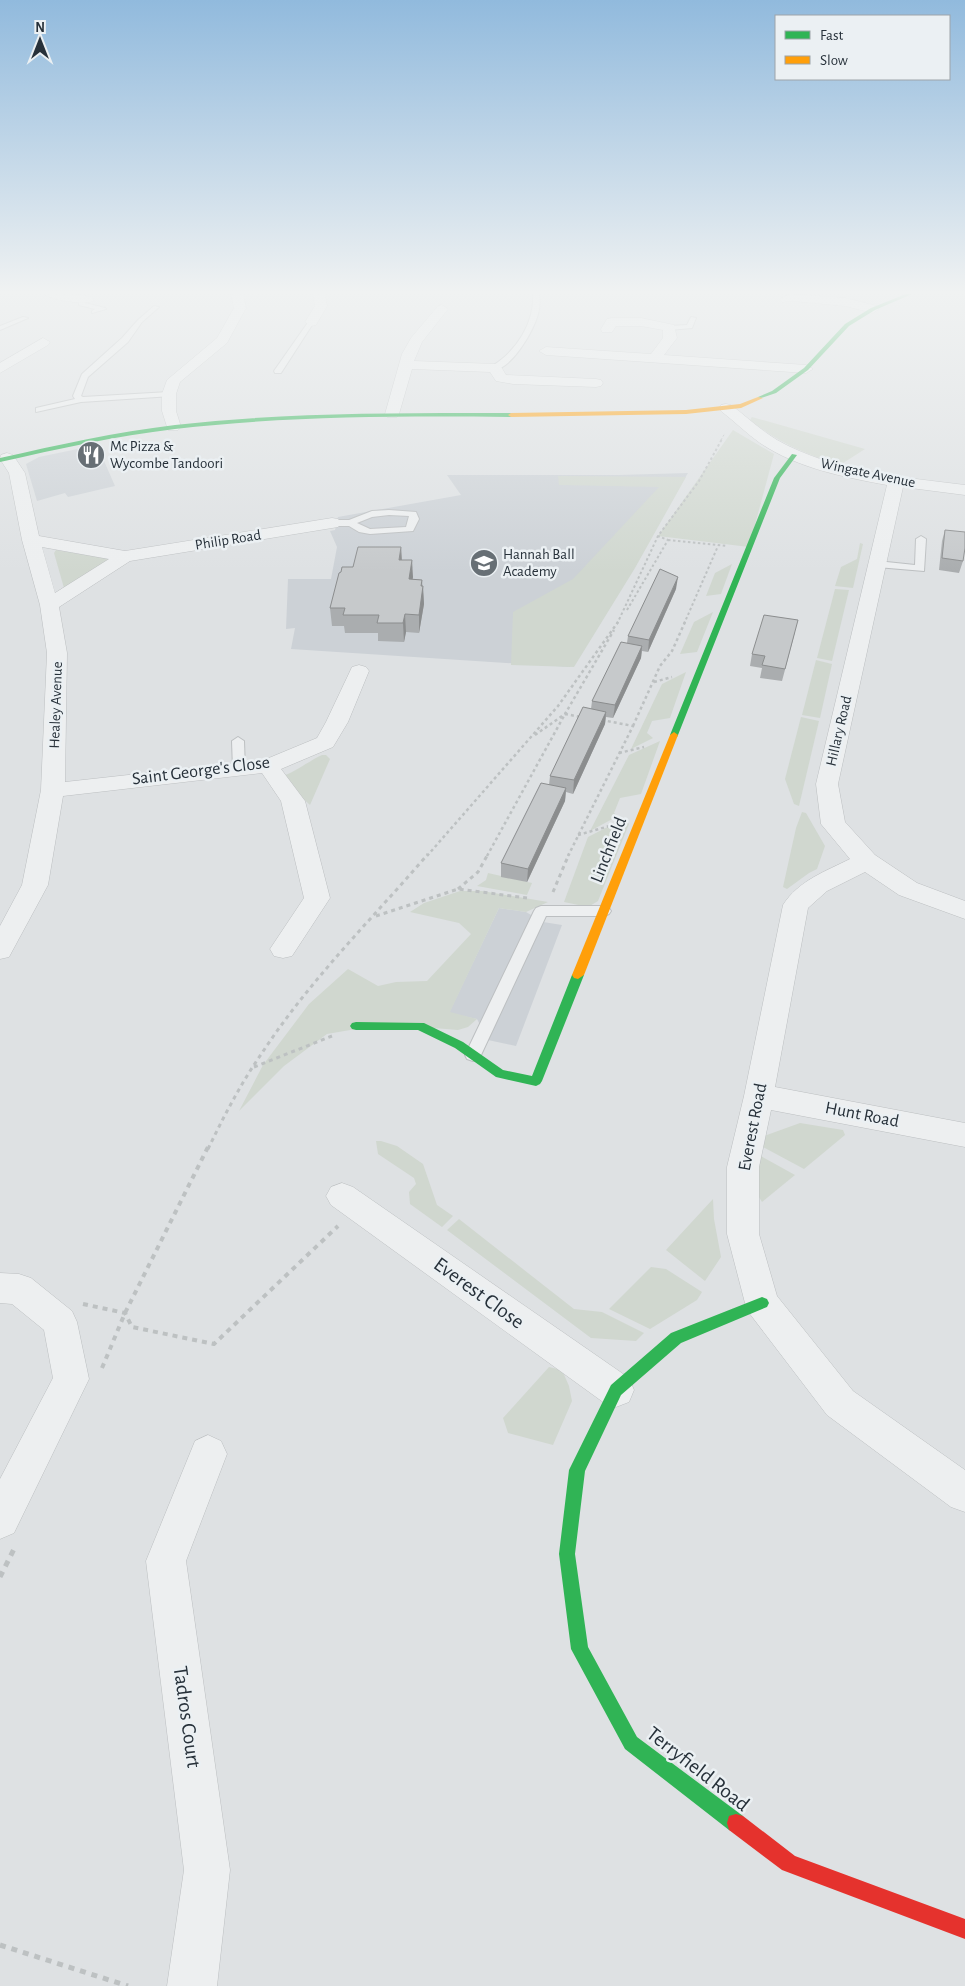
<svg xmlns="http://www.w3.org/2000/svg" width="965" height="1986" font-family="'Alegreya Sans',sans-serif">
	<style>
		.built { fill: #ccd1d6 }
		.green { fill: #d0d7cf }
		.lines { fill: none; stroke-linecap: round; stroke-linejoin: round }
		.lane-casing { stroke: #bcbfc1; stroke-width: 2 }
		.street-casing { stroke: #bcbfc1; stroke-width: 1 }
		.path-far5 { stroke: #bdc1c2; stroke-width: 1; stroke-dasharray: 2 2; stroke-linecap: butt }
		.path-far4 { stroke: #bdc1c2; stroke-width: 2; stroke-dasharray: 2.5 2.5; stroke-linecap: butt }
		.path-far3 { stroke: #bdc1c2; stroke-width: 2.5; stroke-dasharray: 3 3; stroke-linecap: butt }
		.path-far2 { stroke: #bdc1c2; stroke-width: 3; stroke-dasharray: 4 4; stroke-linecap: butt }
		.path-far1 { stroke: #bdc1c2; stroke-width: 4; stroke-dasharray: 5 5; stroke-linecap: butt }
		.path { stroke: #bdc1c2; stroke-width: 5; stroke-dasharray: 6 6; stroke-linecap: butt }
		.lane { fill: #edeff0; fill-rule: evenodd }
		.street { fill: #edeff0; fill-rule: evenodd }
		.fast { fill: #30b455; fill-rule: evenodd }
		.slow { fill: #ff9f0a; fill-rule: evenodd }
		.jam { fill: #e5322d; fill-rule: evenodd }
		.wall { fill: #aaadaf }
		.shaded-wall { fill: #8b8d8e }
		.building { fill: #c6c9cb; stroke: #8b8d8e }
		.labels { text-anchor: middle; dominant-baseline: central; stroke-width: 5; stroke-linejoin: round; paint-order: stroke }
		.far-poi-label { font-size: 15px; fill: #27313a; stroke: #ebf0f3; text-anchor: start }
		.far-street-label { font-size: 15px; fill: #27313a; stroke: #ebf0f3 }
		.street-label { font-size: 18px; fill: #27313a; stroke: #ebf0f3 }
		.near-street-label { font-size: 21px; fill: #27313a; stroke: #ebf0f3 }
	</style>
	<rect width="100%" height="100%" fill="#dee1e3"/>
	<!-- built -->
	<g class="built">
		<polygon points="97,445 115,486 68,497 65,493 37,501 26,464 39,457"/>
		<polygon points="688,473 570,667 291,649 295,628 286,629 288,579 331,579 337,547 330,531 335,530 338,517 461,495 447,475 618,475"/>
		<polygon points="499,908 526,912 543,922 562,925 516,1046 488,1040 477,1019 449,1013"/>
	</g>
	<!-- green -->
	<g class="green">
		<path d="M752 417 865 449 840 465C807 455 777 442 750 420Z"/>
		<polygon points="733,430 774,454 749,547 658,536"/>
		<polygon points="558,476 686,477 635,568 574,667 511,665 513,612 573,579 659,487 559,485"/>
		<polygon points="860,543 863,544 853,588 835,586 841,567 857,559"/>
		<polygon points="56,550 111,559 64,588 54,553"/>
		<polygon points="732,564 721,594 706,596 715,573"/>
		<polygon points="835,589 849,590 832,661 817,658"/>
		<polygon points="713,612 697,652 680,654 694,622"/>
		<polygon points="816,660 832,664 820,718 802,715"/>
		<polygon points="686,672 670,718 652,721 647,733 653,738 631,749 662,684"/>
		<polygon points="801,717 819,721 799,806 794,804 785,779"/>
		<polygon points="660,741 641,794 620,798 614,813 618,816 590,831 629,755"/>
		<path d="M322 755H326L330 759 310 805 280 777C296 772 307 762 322 755Z"/>
		<polygon points="802,812 806,813 825,846 817,869 809,873 787,889 783,887 796,828"/>
		<polygon points="623,819 629,824 598,901 588,907 564,902 588,837"/>
		<polygon points="488,873 532,883 527,895 477,886 486,880"/>
		<polygon points="460,891 482,891 548,902 526,912 499,908 450,1012 477,1019 468,1027 458,1030 385,1024 327,1034 284,1066 239,1111 263,1065 309,1004 348,969 378,986 396,982 427,981 471,934 459,923 410,912 424,903"/>
		<polygon points="800,1123 843,1130 845,1135 804,1169 763,1147 761,1137"/>
		<polygon points="376,1141 381,1141 397,1146 423,1164 437,1205 453,1216 442,1227 410,1204 409,1192 416,1184 414,1178 378,1154"/>
		<polygon points="759,1155 795,1175 762,1202 757,1194"/>
		<polygon points="713,1199 714,1219 721,1257 705,1281 666,1250"/>
		<polygon points="459,1219 574,1309 602,1312 644,1333 636,1341 591,1338 447,1230"/>
		<polygon points="651,1267 666,1269 702,1292 697,1300 650,1329 609,1309"/>
		<polygon points="549,1367 562,1370 569,1386 572,1401 553,1445 508,1433 503,1418"/>
	</g>
	<g class="lines">
		<defs>
			<g id="lane">
				<path d="M533 294H539C540 301 540 307 538 314 534 330 511 371 492 370V366C516 352 535 322 533 294Z"/>
				<polygon points="81,302 105,308 106,309 92,313 92,311 95,309 79,305 79,303"/>
				<polygon points="154,306 159,307 142,322 128,342 88,377 81,396 83,397 169,392 172,392 172,396 81,402 36,412 36,408 75,399 73,396 82,374 122,338 138,320"/>
				<polygon points="23,317 28,318 0,330 0,326"/>
				<polygon points="691,317 696,318 692,328 669,330 665,328 669,326 687,325"/>
				<polygon points="309,321 314,322 281,373 275,373 274,371"/>
				<path d="M389 510 416 512 419 519 413 531 370 534 359 532 349 526H332L327 523 332 520H349L372 511ZM389 515 409 516 406 527 370 529 357 523 372 517Z"/>
				<polygon points="921,536 926,539 924,571 877,567 872,564 877,561 915,565 916,539"/>
				<polygon points="238,737 244,741 245,769 239,773 233,769 232,741"/>
				<polygon points="541,906 604,906 609,908 611,911 609,914 604,916 546,916 481,1055 479,1059 473,1061 467,1059 465,1055 534,911 536,908"/>
			</g>
			<g id="street">
				<path d="M44 294H73L92 297 94 300C89 306 50 300 44 294Z"/>
				<polygon points="231,294 243,294 246,308 227,343 180,382 176,394 176,411 181,427 178,430 168,430 162,411 162,394 167,380 217,338 234,308"/>
				<polygon points="313,294 325,294 327,306 316,325 311,326 305,322 315,306"/>
				<polygon points="790,294 845,298 877,306 879,309 873,313 845,306 793,301 782,302 780,299"/>
				<polygon points="442,305 448,309 422,342 414,361 495,364 500,365 506,375 596,379 601,380 603,383 601,386 596,387 513,384 496,381 490,372 412,369 399,414 397,417 387,417 385,414 402,354 411,338 438,306"/>
				<polygon points="612,318 641,318 674,325 677,338 664,355 806,365 813,369 806,373 546,355 539,351 546,347 651,354 663,338 663,330 641,326 616,326 612,332 602,332 601,329 607,319"/>
				<polygon points="43,338 50,342 48,345 0,373 0,363"/>
				<path d="M726 404 731 405C746 416 760 430 777 440 834 472 901 477 965 485V495L903 487 838 784 845 822 875 855 917 883 965 901V919L899 895 865 872 827 891 808 908 775 1087 965 1123V1147L771 1110 759 1167V1234L777 1296 853 1391 965 1470V1512L951 1507 827 1415 750 1314 745 1303 727 1234V1167L744 1096 783 905C798 881 826 871 850 859L821 824 816 784 887 485C843 477 797 468 760 443 746 433 734 421 721 411L719 408 721 405Z"/>
				<path d="M7 453 13 455 25 473 39 536 125 551 332 518 338 519 341 523 338 527 332 528 130 561 59 607 67 653 65 782 264 760 317 738 326 722 352 667 359 665 366 667 369 671 348 722 333 747 281 769 305 801 330 898 292 956 283 958 274 956 270 949 304 898 281 801 262 773 63 796 48 885 9 957 0 959V926L22 885 41 790 47 653 40 605 22 540 9 473 0 459 1 455ZM42 547 109 559 55 593Z"/>
				<polygon points="342,1183 353,1187 629,1378 634,1390 629,1402 616,1407 603,1402 331,1205 326,1196 331,1187"/>
				<polygon points="0,1273 19,1274 31,1278 72,1311 77,1322 89,1379 14,1533 0,1539 0,1479 53,1378 44,1330 12,1304 0,1303"/>
				<polygon points="208,1435 221,1441 227,1454 186,1561 230,1870 217,1986 167,1986 184,1870 146,1561 195,1441"/>
			</g>
		</defs>
		<!-- lane casing -->
		<use href="#lane" class="lane-casing"/>
		<!-- street casing -->
		<use href="#street" class="street-casing"/>
		<!-- path-far5 -->
		<polyline class="path-far5" points="721,440 725,433"/>
		<!-- path-far4 -->
		<g class="path-far4">
			<polyline points="668,540 727,546"/>
			<polyline points="627,610 668,540 658,536"/>
			<polyline points="617,624 658,536 699,481 722,439"/>
			<polyline points="684,624 718,546"/>
		</g>
		<!-- path-far3 -->
		<g class="path-far3">
			<polyline points="654,682 672,677"/>
			<polyline points="633,726 660,666 672,651 685,622"/>
			<polyline points="535,735 565,714 614,630"/>
			<polyline points="619,753 644,747"/>
			<polyline points="578,835 613,825"/>
			<polyline points="427,856 558,706 618,622"/>
			<polyline points="487,856 565,714 581,717"/>
			<polyline points="568,856 633,726 602,720"/>
		</g>
		<!-- path-far2 -->
		<g class="path-far2">
			<polyline points="458,889 478,872 488,854"/>
			<polyline points="553,892 569,854"/>
			<polyline points="376,916 458,889 527,898"/>
			<polyline points="254,1067 332,1036"/>
			<path d="M208 1149C224 1116 241 1083 262 1053 309 981 372 919 428 854"/>
		</g>
		<!-- path-far1 -->
		<g class="path-far1">
			<polyline points="83,1304 125,1313 132,1327 214,1344 338,1226"/>
			<polyline points="102,1368 125,1313 208,1147"/>
		</g>
		<!-- path -->
		<g class="path">
			<polyline points="0,1577 14,1549"/>
			<polyline points="0,1945 128,1986"/>
		</g>
		<!-- lane -->
		<use href="#lane" class="lane"/>
		<!-- street -->
		<use href="#street" class="street"/>
		<!-- fast -->
		<g class="fast">
			<polygon points="906,294 912,294 875,310 849,326 808,370 776,393 758,399 758,397 772,391 804,368 845,324 871,308"/>
			<path d="M469 413H511L514 415 511 417C399 416 286 416 175 429 116 436 58 449 0 462V458C58 445 116 432 175 425 272 414 371 413 469 413Z"/>
			<polygon points="792,454 797,455 780,478 678,735 677,737 671,737 670,735 774,478"/>
			<polygon points="578,971 584,975 542,1081 540,1084 536,1086 496,1077 455,1048 418,1030 356,1030 352,1029 350,1026 352,1023 356,1022 424,1023 463,1042 503,1070 532,1076 572,975"/>
			<polygon points="762,1297 767,1299 769,1303 767,1307 681,1343 621,1395 585,1471 575,1554 588,1647 637,1737 743,1816 745,1823 743,1830 736,1832 729,1830 625,1749 571,1649 559,1554 569,1470 611,1385 671,1333"/>
		</g>
		<!-- slow -->
		<g class="slow">
			<polygon points="758,397 763,398 741,408 686,414 511,417 508,415 511,413 686,410 740,404"/>
			<polygon points="674,732 678,735 584,975 578,979 574,978 572,975 670,735"/>
		</g>
		<!-- jam -->
		<polygon class="jam" points="736,1814 743,1816 795,1856 965,1919 965,1939 782,1870 729,1830 727,1823 729,1816"/>
	</g>
	<!-- wall -->
	<g class="wall">
		<polygon points="945,530 963,561 959,573 939,570 942,541"/>
		<polygon points="401,547 402,560 412,560 412,579 422,580 424,604 419,633 406,632 404,642 378,641 378,633 345,633 344,626 332,626 330,608 353,567"/>
		<polygon points="676,589 648,652 642,651 641,658 613,718 606,717 605,724 573,794 566,792 565,801 527,882 501,877 501,863 549,785 550,776 591,709 592,701 627,643 628,636"/>
		<polygon points="795,632 782,681 760,678 762,668 750,666 752,654"/>
	</g>
	<!-- shaded-wall -->
	<g class="shaded-wall">
		<polygon points="401,547 402,565 399,560"/>
		<polygon points="412,560 413,577 410,597 409,579"/>
		<polygon points="678,577 676,589 648,652 649,640"/>
		<polygon points="422,580 422,591 423,586 424,604 419,633 419,615"/>
		<polygon points="405,614 406,632 404,642 403,623"/>
		<polygon points="642,646 641,658 613,718 615,705"/>
		<polygon points="606,712 605,724 573,794 574,780"/>
		<polygon points="566,788 565,801 527,882 528,869"/>
	</g>
	<!-- building -->
	<g class="building">
		<polygon points="945,530 965,532 965,548 963,561 942,558"/>
		<polygon points="358,547 401,547 399,560 412,560 409,579 422,580 421,586 423,586 419,615 405,614 403,623 377,623 379,615 343,615 345,608 330,608 339,573 341,572 342,567 353,567"/>
		<polygon points="660,569 678,577 649,640 628,636"/>
		<polygon points="764,615 798,620 785,669 762,665 765,656 752,654"/>
		<polygon points="621,642 642,646 615,705 592,701"/>
		<polygon points="583,707 606,712 574,780 550,776"/>
		<polygon points="541,783 566,788 528,869 501,863"/>
	</g>
	<!-- sky -->
	<linearGradient id="sky" x2="0" y2="1"><stop stop-color="#91badd"/><stop offset="0.51" stop-color="#f0f2f2"/><stop offset="1" stop-color="#f0f2f2" stop-opacity="0"/></linearGradient>
	<rect width="965" height="572" fill="url(#sky)"/>
	<!-- icons -->
	<defs>
		<symbol id="restaurant-disc" viewBox="-11 -11 22 22"><circle r="9.5" fill="#676f75" stroke="#ebf0f3"/><path d="M-5-6h1v4h1v-4h1v4h1v-4h1v5L-1.5 .5V6h-2V.5L-5-1ZM5-6V6H3V1.5H1.5Q1.5-4 5-6Z" fill="#fff"/></symbol>
		<symbol id="school-disc" viewBox="-11 -11 22 22"><circle r="9.5" fill="#676f75" stroke="#ebf0f3"/><path d="M0-5L7-2L0 1L-7-2ZM-4 1L0 2.5L4 1V4Q0 6-4 4Z" fill="#fff"/></symbol>
	</defs>
	<g fill-rule="evenodd">
		<use href="#restaurant-disc" x="75" y="439" width="32" height="32"/>
		<use href="#school-disc" x="468" y="547" width="32" height="32"/>
	</g>
	<g class="labels">
		<!-- far-poi labels -->
		<g class="far-poi-label">
			<text x="110" y="446">Mc Pizza &amp;<tspan x="110" dy="17">Wycombe Tandoori</tspan></text>
			<text x="503" y="554">Hannah Ball<tspan x="503" dy="17">Academy</tspan></text>
		</g>
		<!-- far-street labels -->
		<g class="far-street-label">
			<text transform="translate(868 473) rotate(12)">Wingate Avenue</text>
			<text transform="translate(228 540) rotate(-9)">Philip Road</text>
			<text transform="translate(56 705) rotate(-88)">Healey Avenue</text>
			<text transform="translate(839 731) rotate(-77)">Hillary Road</text>
		</g>
		<!-- street labels -->
		<g class="street-label">
			<text transform="translate(201 771) rotate(-7)">Saint George's Close</text>
			<text transform="translate(609 850) rotate(-68)">Linchfield</text>
			<text transform="translate(862 1115) rotate(11)">Hunt Road</text>
			<text transform="translate(753 1127) rotate(-79)">Everest Road</text>
		</g>
		<!-- near-street labels -->
		<g class="near-street-label">
			<text transform="translate(479 1293) rotate(36)">Everest Close</text>
			<text transform="translate(187 1717) rotate(82)">Tadros Court</text>
			<text transform="translate(698 1769) rotate(38)">Terryfield Road</text>
		</g>
	</g>
	<!-- legend -->
	<rect x="775" y="15" width="175" height="65" fill="#ebf0f3" stroke="#9da4a9"/>
	<rect x="785" y="31" width="25" height="8" fill="#30b455" stroke="#9da4a9"/>
	<text x="820" y="40" font-size="15" fill="#27313a">Fast</text>
	<rect x="785" y="56" width="25" height="8" fill="#ff9f0a" stroke="#9da4a9"/>
	<text x="820" y="65" font-size="15" fill="#27313a">Slow</text>
	<!-- north arrow -->
	<g transform="translate(40 40)" stroke="#ebf0f3" stroke-width="4" paint-order="stroke">
	<path d="M0-4L9 19L0 12L-9 19Z" fill="#27313a"/>
	<text y="-8" font-size="14" font-weight="bold" text-anchor="middle" fill="#27313a">N</text>
	</g>
</svg>
